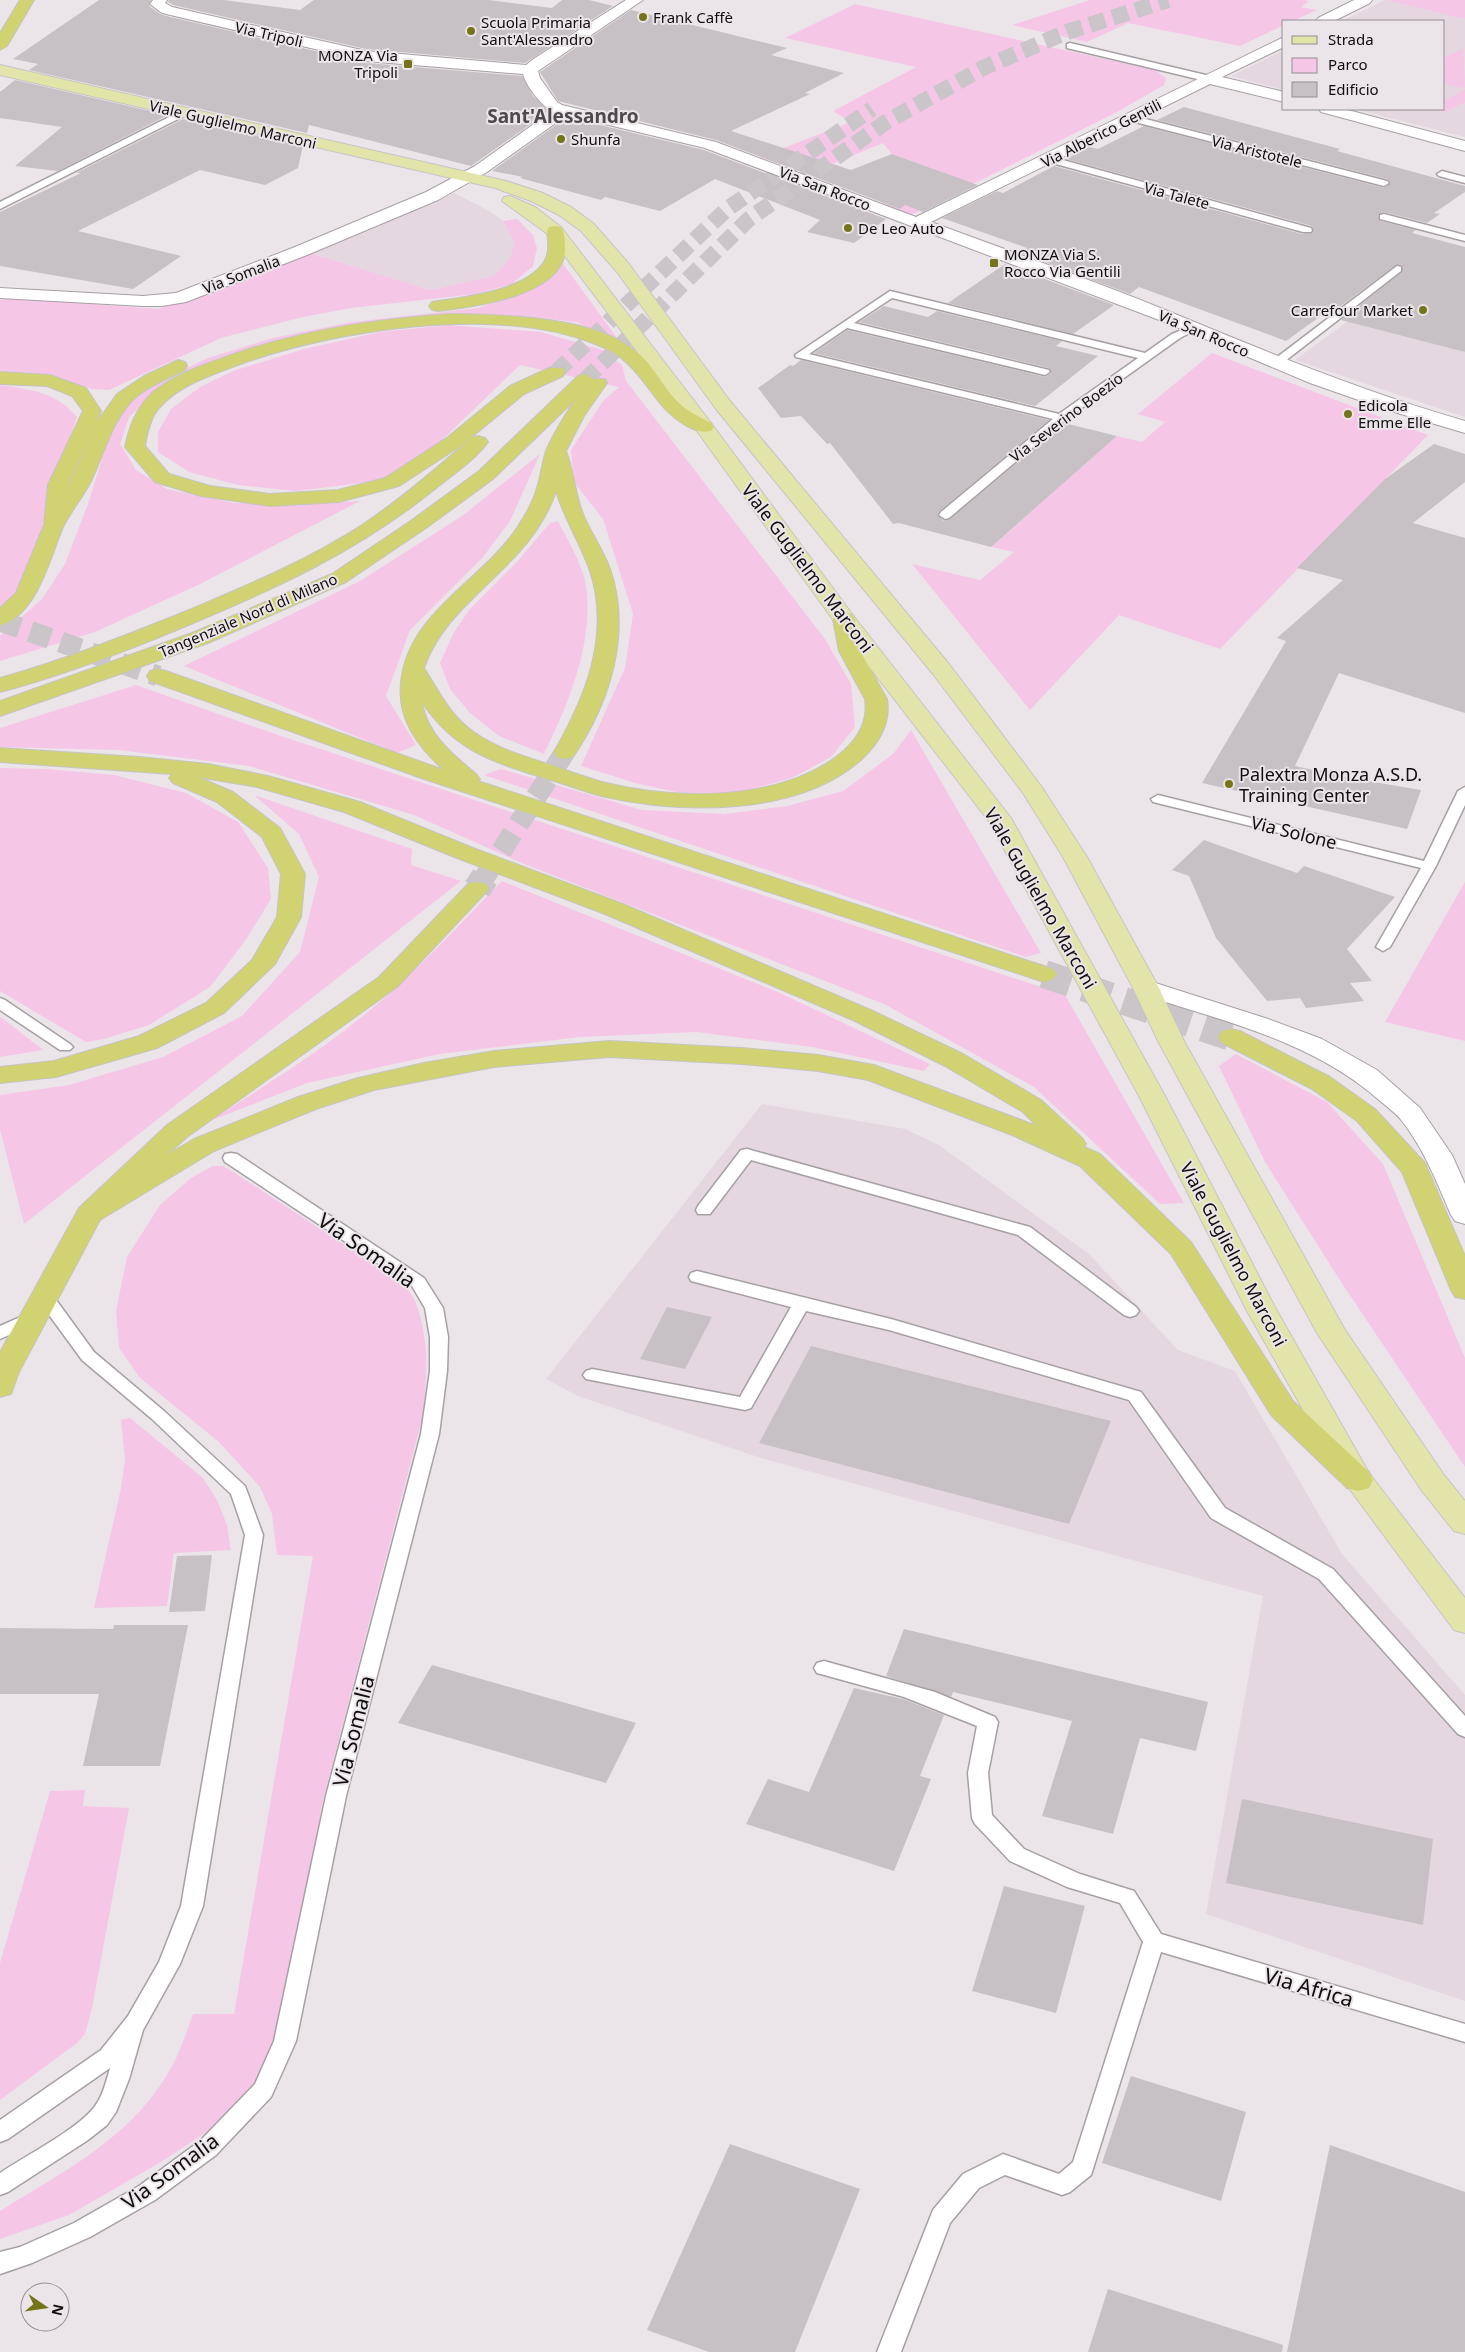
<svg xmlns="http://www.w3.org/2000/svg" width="1465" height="2352" font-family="'Noto Sans',sans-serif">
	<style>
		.built { fill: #e4d7e0 }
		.green { fill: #f6c6e7 }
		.building { fill: #c7c1c5 }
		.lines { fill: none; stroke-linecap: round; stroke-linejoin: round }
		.motorway-tunnel-far2 { stroke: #cac5c8; stroke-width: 16; stroke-dasharray: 16 8; stroke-linecap: butt }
		.motorway-tunnel-far1 { stroke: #cac5c8; stroke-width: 21; stroke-dasharray: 21 11; stroke-linecap: butt }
		.motorway-tunnel { stroke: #cac5c8; stroke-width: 28; stroke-dasharray: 28 14; stroke-linecap: butt }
		.service-casing { stroke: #a6a0a4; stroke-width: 3 }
		.minor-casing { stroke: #a6a0a4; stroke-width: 2 }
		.primary-casing { stroke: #c5c5c5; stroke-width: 2 }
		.motorway-casing { stroke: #c5c5c5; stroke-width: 2 }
		.service { fill: #fff; fill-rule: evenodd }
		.minor { fill: #fff; fill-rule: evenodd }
		.primary { fill: #e3e4aa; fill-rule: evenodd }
		.motorway { fill: #d1d272; fill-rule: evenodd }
		.poi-dot { fill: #747418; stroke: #ebe5e9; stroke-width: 2 }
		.labels { text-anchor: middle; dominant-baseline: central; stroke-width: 4; stroke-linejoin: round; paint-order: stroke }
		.far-poi-label { font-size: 15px; fill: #0f0d0e; stroke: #ebe5e9; text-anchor: start }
		.far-street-label { font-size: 15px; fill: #0f0d0e; stroke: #ebe5e9 }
		.street-label { font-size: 18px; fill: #0f0d0e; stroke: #ebe5e9 }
		.poi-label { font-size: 18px; fill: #0f0d0e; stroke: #ebe5e9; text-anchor: start }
		.far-district-label { font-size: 19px; font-weight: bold; fill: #4e494c; stroke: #ebe5e9 }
		.near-street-label { font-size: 21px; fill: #0f0d0e; stroke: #ebe5e9 }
	</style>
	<rect width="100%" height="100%" fill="#ebe5e9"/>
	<!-- built -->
	<g class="built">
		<polygon points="1385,0 1465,19 1465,137 1355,109 1444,109 1444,21 1342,21"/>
		<polygon points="1284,50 1284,90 1231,76"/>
		<polygon points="454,193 491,212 503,221 514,242 511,257 494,276 430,290 310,253"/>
		<polygon points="1426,264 1465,275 1465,417 1295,360"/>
		<polygon points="762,1104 905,1129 939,1145 1089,1254 1178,1350 1235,1371 1342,1554 1465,1695 1465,2001 1206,1914 1263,1596 761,1458 578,1396 546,1379"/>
	</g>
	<!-- green -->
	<g class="green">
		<polygon points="1090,0 1302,0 1309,1 1301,7 1317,10 1293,21 1284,21 1284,25 1240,46 1128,23 1087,42 1012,25"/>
		<polygon points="1385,0 1465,0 1465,19"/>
		<polygon points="855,4 1155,70 1166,78 1164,85 1117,112 911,215 890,208 873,195 934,169 892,154 883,143 808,174 760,157 851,122 833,111 916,67 785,38"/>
		<polygon points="1463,48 1465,87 1462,88 1444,83 1444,58"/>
		<polygon points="1465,89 1465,102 1446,112 1432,109 1444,109 1444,101"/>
		<polygon points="517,219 533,235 537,248 533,266 512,284 475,294 351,308 303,317 221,338 109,390 92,389 35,373 0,372 0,300 13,298 158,309 310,253 430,290 494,276 511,257 514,242 503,221"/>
		<polygon points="561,261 620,342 576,322 523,316 482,315 417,318 356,325 162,387 129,417 120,444 136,470 167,489 234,503 297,504 360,501 198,585 95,632 0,661 0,636 42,599 65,564 88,504 110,434 127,406 154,384 208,358 273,338 352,322 478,308 531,289"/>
		<polygon points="448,325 541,332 602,350 622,365 626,381 825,639 851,684 855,727 831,757 792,778 731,795 676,792 635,783 581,766 625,668 633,614 603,519 574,482 571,450 603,401 619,387 520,365 417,464 378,481 296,491 238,485 189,472 158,452 158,432 171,409 200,387 233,371 304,349 380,332"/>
		<polygon points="1212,353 1428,435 1220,649 1119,615 1030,710 912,564 980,580 1014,552 991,547 1117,436 1142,442 1165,422 1138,414"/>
		<path d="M0 385C31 390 55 391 77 417L50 496 36 550 14 599 0 610Z"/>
		<polygon points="540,454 510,521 483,557 410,630 386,696 416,745 397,753 184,666 360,581 462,516"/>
		<path d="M558 521C567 539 580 560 585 580 596 639 569 702 544 754L499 736 470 713 450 689 440 663 454 632 470 609 516 563 550 523Z"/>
		<polygon points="136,685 284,737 1065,995 1184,1203 1160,1204 1034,1087 884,1004 524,864 414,815 249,766 119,750 0,747 0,728"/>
		<polygon points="911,730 1041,953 1026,957 484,775 501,769 642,810 725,814 787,806 843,791 893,754"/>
		<polygon points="0,768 47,769 114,775 186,793 238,822 268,868 271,899 245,941 210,987 149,1025 104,1039 86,1042 0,991"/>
		<polygon points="254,795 412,849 411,865 461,881 24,1224 0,1130 0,1095 69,1085 163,1057 242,1016 300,952 319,877 299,834"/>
		<path d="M502 881 780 993 930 1064 924 1071 812 1047 696 1032 580 1037 440 1054 307 1083 210 1121C264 1086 320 1052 369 1011 417 971 459 925 502 881Z"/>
		<polygon points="1465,882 1465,1041 1385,1022"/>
		<polygon points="0,1017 2,1018 43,1050 0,1057"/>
		<polygon points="1236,1054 1327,1102 1383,1164 1465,1358 1465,1467 1343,1285 1265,1162 1219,1066"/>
		<path d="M213 1166H224L403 1283C408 1290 415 1298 417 1306 430 1343 427 1381 422 1419L321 1808 306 1914 286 2015 260 2082 237 2112 161 2162 69 2215 0 2239V2211C59 2174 125 2141 163 2081 177 2061 185 2037 193 2014H234L313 1556 277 1555 272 1514 260 1487 219 1442 140 1378 119 1348 116 1311 127 1257 160 1205 191 1178Z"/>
		<polygon points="130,1418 203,1478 217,1500 227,1525 231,1550 174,1553 167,1606 94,1608 121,1488 125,1460 121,1420"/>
		<polygon points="85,1790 83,1806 129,1808 92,2008 85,2034 77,2043 0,2100 0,1963 50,1791"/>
	</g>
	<!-- building -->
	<g class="building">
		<polygon points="99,0 151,0 149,6 162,15 366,63 522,76 533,96 549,111 471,166 309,125 307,133 29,70 38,64 13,59"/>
		<polygon points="169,0 223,0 300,10 314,0 489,0 552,8 562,0 589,0 613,6 525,63 366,49 173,5 168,2"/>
		<polygon points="631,10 787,48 771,55 844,73 805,93 810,94 731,131 851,170 892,154 978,185 923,212 905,205 900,209 716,140 558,101 540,72"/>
		<polygon points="15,80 168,115 58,171 15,166 62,127 0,118 0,92"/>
		<polygon points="1184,107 1340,149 1337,151 1465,186 1465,192 1434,213 1440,214 1427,223 1384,212 1378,215 1380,221 1416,230 1412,233 1465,247 1465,352 1341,320 1402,272 1401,265 1396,265 1327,316 1322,315 1286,341 1139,287 1130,294 1021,253 1027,248 942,218 997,191 1003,193 1054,166 1302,234 1313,233 1312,226 1066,159 1089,147 1098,149 1144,126 1384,188 1391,183 1387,179 1157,120"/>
		<polygon points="567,117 704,150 886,219 854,243 807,232 820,220 715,179 660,211 605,197 601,200 520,178 523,177 492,171"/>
		<polygon points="183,119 303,146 298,168 265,185 200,170 78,231 181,256 133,289 0,266 0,212 81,173 76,173"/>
		<polygon points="1005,264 1114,305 1073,334 948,303"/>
		<polygon points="884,306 928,317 937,311 1062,341 1056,346 1098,356 1035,406 814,353 847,330 1045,377 1052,373 1049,368 859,322"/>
		<polygon points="801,360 1049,420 940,511 937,515 944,521 950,519 1064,423 1117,436 991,547 899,523 893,524 830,443 827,444 801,416 781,418 758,388 790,365 793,366"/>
		<polygon points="1434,444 1465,454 1465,482 1413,523 1465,538 1465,713 1339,673 1295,766 1362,780 1421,790 1407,829 1202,783 1286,641 1277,638 1343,580 1297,568 1385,479"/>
		<polygon points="1204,840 1297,873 1304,866 1395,897 1347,949 1372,981 1350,983 1364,1001 1306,1008 1300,998 1267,1001 1216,938 1189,876 1172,870"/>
		<polygon points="667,1307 712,1317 685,1369 640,1359"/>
		<polygon points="811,1346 1111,1421 1069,1524 759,1443"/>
		<polygon points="212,1555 205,1611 169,1612 177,1556"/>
		<polygon points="114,1625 188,1625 160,1766 83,1766 99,1694 0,1694 0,1628 113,1629"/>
		<polygon points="904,1629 1208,1702 1196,1751 1140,1738 1113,1834 1042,1816 1072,1721 953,1692 951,1697 886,1676"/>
		<polygon points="432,1665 636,1723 606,1783 398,1723"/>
		<polygon points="854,1688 903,1699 944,1715 920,1776 931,1779 894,1871 746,1824 768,1779 809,1792"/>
		<polygon points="1242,1799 1433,1839 1423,1925 1226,1883"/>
		<polygon points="1004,1886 1085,1906 1056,2013 972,1991"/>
		<polygon points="1131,2076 1246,2112 1221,2201 1102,2163"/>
		<polygon points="730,2144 860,2189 795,2352 709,2352 647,2330"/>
		<polygon points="1330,2145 1465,2192 1465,2352 1287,2352"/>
		<polygon points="1108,2289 1283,2345 1282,2352 1088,2352"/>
	</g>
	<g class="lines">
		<!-- motorway-tunnel-far2 -->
		<g class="motorway-tunnel-far2">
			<polyline points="556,372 727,209 872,109"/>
			<polyline points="585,380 749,219 886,122 985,67 1067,32 1168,0"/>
		</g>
		<!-- motorway-tunnel-far1 -->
		<g class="motorway-tunnel-far1">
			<polyline points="0,621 158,676"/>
			<polyline points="484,878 565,752"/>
		</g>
		<!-- motorway-tunnel -->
		<g class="motorway-tunnel">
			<polyline points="477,889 485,877"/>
			<polyline points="1044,974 1231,1037"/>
		</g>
		<defs>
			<g id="service">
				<polygon points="1070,43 1210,76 1215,79 1210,82 1067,48 1067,44"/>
				<polygon points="183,110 186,111 186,115 0,209 0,202"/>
				<polygon points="1130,115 1387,181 1389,183 1384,186 1127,120 1127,116"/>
				<polygon points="1048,156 1311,228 1312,230 1311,232 1303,232 1045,161 1045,157"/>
				<polygon points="1442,171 1465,177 1465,183 1439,176 1437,174"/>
				<polygon points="1384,214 1465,235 1465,241 1380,219 1380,215"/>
				<polygon points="1397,266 1401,267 1401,271 1280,365 1272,365 1272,361"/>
				<path d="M890 291 1145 353 1172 334 1194 325 1199 328 1180 338 1065 420 949 518 945 519 939 515 941 512 1053 419 796 357 795 355ZM892 298 1138 358 1059 414 809 354 847 328 1045 375 1050 372 1049 370 854 323Z"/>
				<polygon points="1465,787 1465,805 1436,866 1390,947 1383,951 1376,947 1421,868 1153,802 1151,799 1158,795 1424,861 1458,791"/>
				<polygon points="0,998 5,1000 70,1044 73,1047 70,1050 60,1050 0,1010"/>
				<polygon points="747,1149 1030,1227 1136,1307 1139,1311 1136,1315 1130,1317 1124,1315 1018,1235 751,1160 710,1214 698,1214 696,1210 698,1206 741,1150"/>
				<polygon points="231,1153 237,1154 424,1278 443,1308 448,1337 447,1371 439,1434 346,1796 296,2041 271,2097 216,2155 155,2200 90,2237 32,2263 0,2274 0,2252 20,2247 74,2223 139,2186 200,2141 255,2084 274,2041 326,1796 421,1434 430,1371 430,1337 425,1308 412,1286 225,1162 223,1158 225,1154"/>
				<polygon points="697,1271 891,1319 1141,1392 1225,1508 1333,1569 1465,1716 1465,1737 1458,1734 1319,1579 1211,1518 1129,1400 889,1330 806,1311 751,1408 745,1410 586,1379 583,1375 586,1371 592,1369 740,1397 791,1307 691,1281 689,1277 691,1273"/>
				<path d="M45 1291 51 1293 94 1352 164 1411 245 1486 263 1535 203 1906 180 1964 143 2030 129 2079 116 2112 107 2125 88 2140 8 2192 0 2195V2173C25 2156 72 2132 91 2111 102 2100 106 2082 110 2068L8 2139 0 2142V2120L101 2050 128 2016 159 1962 181 1906 245 1535 231 1494 152 1419 82 1360 36 1297 39 1293Z"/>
				<polygon points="34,1311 40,1313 43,1317 40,1321 0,1339 0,1326"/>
				<polygon points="824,1661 935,1692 995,1717 998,1722 988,1773 992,1815 1024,1849 1080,1874 1134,1891 1161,1934 1465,2024 1465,2042 1161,1952 1091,2175 1070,2192 1062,2195 1005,2175 979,2188 950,2223 901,2352 877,2352 933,2210 963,2174 1003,2154 1059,2174 1073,2162 1143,1942 1120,1903 1067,1887 1010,1861 975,1824 972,1818 968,1773 977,1726 904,1697 817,1673 814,1668 817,1663"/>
			</g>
			<g id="minor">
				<path d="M153 0H167L165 3 172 7 366 51 526 65 535 58 626 0H643L538 71 540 78 557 102 562 105 716 142 916 217 1284 37V47L1222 77 1284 92V102L1210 84 931 222C1014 253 1099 282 1180 316 1274 355 1367 393 1465 421V433L1384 409 1310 383 1167 323 705 148 567 115 487 172 438 200 307 255 186 302 162 306H143L0 298V288L143 296 176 293 295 247 426 192 475 166 552 111C541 105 526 86 523 74L366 61 162 13 150 4Z"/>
				<polygon points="1354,0 1372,0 1370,3 1334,21 1316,21 1318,18"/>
				<polygon points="1319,109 1344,109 1465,141 1465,151 1321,112"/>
				<path d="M1146 980 1265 1018 1322 1039 1377 1070 1420 1108 1452 1155 1465 1184V1224L1455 1221 1451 1215C1437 1183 1424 1149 1402 1121 1396 1113 1387 1107 1379 1100 1313 1041 1220 1020 1137 993L1133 988 1137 983Z"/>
			</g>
			<g id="primary">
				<polygon points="0,65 506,181 543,193 571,207 593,223 629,264 730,401 949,664 1041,786 1087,857 1159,988 1184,1041 1345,1330 1444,1475 1465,1501 1465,1534 1454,1531 1422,1491 1317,1333 1158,1041 1133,988 1063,857 1023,793 933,674 716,409 617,272 581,231 559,215 531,201 495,188 0,75"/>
				<polygon points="510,196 535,207 561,227 711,423 852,614 1011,818 1165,1096 1277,1311 1369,1473 1465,1598 1465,1633 1454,1630 1343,1480 1247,1311 1139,1096 988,820 836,624 697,431 549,235 502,201 504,197"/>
			</g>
			<g id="motorway">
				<polygon points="20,0 34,0 7,46 0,50 0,33"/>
				<path d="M555 226 561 227C565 233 565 242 565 250 563 296 473 307 438 311L432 310 429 306 432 302 438 301C467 297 533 289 546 258 550 250 548 239 547 231L549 227Z"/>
				<path d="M451 314C505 315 596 316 638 353 654 366 662 386 676 400 686 411 698 416 711 423L714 427 711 431C702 433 697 431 689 427 658 411 651 385 627 363 618 354 606 348 595 344 496 304 332 330 235 366 209 376 178 386 159 408 150 418 147 433 145 446L169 474 210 486 270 494 338 490 385 478 448 437 510 386 549 368H563L565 372 563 376 524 394 462 445 399 486 339 502 270 506 201 496 155 482 125 447C129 427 136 408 152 393 171 377 197 367 220 359 295 331 372 319 451 314Z"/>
				<path d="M178 360 185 362 187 366 185 370C167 379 143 388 130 403 110 426 104 455 91 481 83 497 71 511 63 527 50 557 37 616 0 625V608L16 593 44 525 48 485 83 411 72 396 47 386 0 384V372L50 375 86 388 101 411 97 422 117 394 144 376ZM96 423 71 481 68 486V485Z"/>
				<path d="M585 374 593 379H605L607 383 584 416 566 451C574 471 575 494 583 514 591 533 603 550 610 569 632 632 610 703 573 757L565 759 557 757 554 752C586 696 612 633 589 568 579 541 564 518 556 491 530 569 449 596 424 668 439 692 451 717 475 733 498 749 526 757 551 765 568 771 585 777 602 782 673 800 775 802 836 757 856 742 869 724 865 699L839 651 833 619 836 614 844 613 852 614 855 619 860 651 887 699C891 723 879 743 862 759 797 817 681 814 601 796 583 791 565 784 547 779 494 762 454 751 422 702 426 733 453 755 476 774L480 779 478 781 1053 969 1057 974 1053 979 1044 982 1035 979 424 779 150 681 147 676 150 671 158 669 166 671 444 770C418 747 397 719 401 683 407 613 481 582 517 528 525 516 533 502 537 488 541 476 542 463 546 451 554 432 565 415 576 399L493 479 426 528 346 582 208 643 0 716V701L192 633 332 574 412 520 479 471 578 376Z"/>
				<path d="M478 436 485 438 488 442C476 459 456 472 440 485 358 552 275 589 179 629 121 653 61 676 0 692V678C64 660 127 635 189 610 248 585 308 560 362 525 401 499 436 469 471 438Z"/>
				<polygon points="0,748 139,757 208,764 268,776 360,802 473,848 623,904 873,1011 963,1054 1041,1100 1082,1138 1086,1144 1084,1147 1100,1154 1191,1242 1293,1401 1369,1472 1373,1480 1369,1488 1358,1491 1347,1488 1271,1415 1171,1254 1080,1166 1012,1135 868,1080 818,1071 742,1064 609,1057 494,1067 374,1090 316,1109 214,1151 100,1220 19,1372 11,1394 0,1397 0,1352 79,1208 167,1125 379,977 468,884 477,882 486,884 489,889 397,987 187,1137 167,1155 194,1139 298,1097 358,1078 424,1063 494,1051 609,1041 742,1048 818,1055 874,1065 1037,1126 1023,1112 945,1066 855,1021 605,914 457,858 344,812 257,787 198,777 233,792 280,828 305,874 301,917 275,964 224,1013 157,1048 56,1077 0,1083 0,1067 54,1061 139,1036 206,1003 252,960 277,917 281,874 262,837 217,802 173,783 169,778 172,774 0,762"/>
				<polygon points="1231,1029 1240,1031 1330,1077 1375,1109 1425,1163 1465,1256 1465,1299 1455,1297 1451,1290 1402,1172 1357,1121 1312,1089 1222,1043 1218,1037 1222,1031"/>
			</g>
		</defs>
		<!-- service casing -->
		<use href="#service" class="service-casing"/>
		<!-- minor casing -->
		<use href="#minor" class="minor-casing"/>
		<!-- primary casing -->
		<use href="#primary" class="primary-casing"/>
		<!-- motorway casing -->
		<use href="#motorway" class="motorway-casing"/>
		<!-- service -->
		<use href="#service" class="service"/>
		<!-- minor -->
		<use href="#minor" class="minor"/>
		<!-- primary -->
		<use href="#primary" class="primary"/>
		<!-- motorway -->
		<use href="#motorway" class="motorway"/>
	</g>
	<!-- markers -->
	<g class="poi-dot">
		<circle cx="643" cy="17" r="5"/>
		<circle cx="471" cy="31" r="5"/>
		<rect x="403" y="59" width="10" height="10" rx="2.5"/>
		<circle cx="561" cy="139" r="5"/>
		<circle cx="848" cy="228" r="5"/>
		<rect x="989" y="258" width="10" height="10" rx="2.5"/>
		<circle cx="1423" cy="310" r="5"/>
		<circle cx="1348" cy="414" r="5"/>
		<circle cx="1229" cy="784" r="5"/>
	</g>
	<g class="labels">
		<!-- far-poi labels -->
		<g class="far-poi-label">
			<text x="653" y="17">Frank Caffè</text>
			<text x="481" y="22">Scuola Primaria<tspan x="481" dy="17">Sant'Alessandro</tspan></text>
			<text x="398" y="55" text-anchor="end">MONZA Via<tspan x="398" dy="17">Tripoli</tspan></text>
			<text x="571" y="139">Shunfa</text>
			<text x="858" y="228">De Leo Auto</text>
			<text x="1004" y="254">MONZA Via S.<tspan x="1004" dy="17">Rocco Via Gentili</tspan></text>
			<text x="1413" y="310" text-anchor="end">Carrefour Market</text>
			<text x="1358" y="405">Edicola<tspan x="1358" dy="17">Emme Elle</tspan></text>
		</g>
		<!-- far-street labels -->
		<g class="far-street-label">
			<text transform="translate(269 34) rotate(13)">Via Tripoli</text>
			<text transform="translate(233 124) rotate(13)">Viale Guglielmo Marconi</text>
			<text transform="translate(1101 133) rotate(-27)">Via Alberico Gentili</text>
			<text transform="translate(1257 151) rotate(14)">Via Aristotele</text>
			<text transform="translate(825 188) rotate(21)">Via San Rocco</text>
			<text transform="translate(1177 195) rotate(15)">Via Talete</text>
			<text transform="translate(241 274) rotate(-21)">Via Somalia</text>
			<text transform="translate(1204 333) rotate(23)">Via San Rocco</text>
			<text transform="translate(1066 417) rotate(-37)">Via Severino Boezio</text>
			<text transform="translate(248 615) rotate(-23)">Tangenziale Nord di Milano</text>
		</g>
		<!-- street labels -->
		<g class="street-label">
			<text transform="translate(808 568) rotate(53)">Viale Guglielmo Marconi</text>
			<text transform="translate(1294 832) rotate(14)">Via Solone</text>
			<text transform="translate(1041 898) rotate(60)">Viale Guglielmo Marconi</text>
			<text transform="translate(1234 1254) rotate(62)">Viale Guglielmo Marconi</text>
		</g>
		<!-- poi labels -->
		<g class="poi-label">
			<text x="1239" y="774">Palextra Monza A.S.D.<tspan x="1239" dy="21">Training Center</tspan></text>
		</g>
		<!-- far-district labels -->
		<g class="far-district-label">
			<text x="563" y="116">Sant'Alessandro</text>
		</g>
		<!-- near-street labels -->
		<g class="near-street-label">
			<text transform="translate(367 1250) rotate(35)">Via Somalia</text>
			<text transform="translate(353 1731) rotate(-76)">Via Somalia</text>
			<text transform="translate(1309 1987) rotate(16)">Via Africa</text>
			<text transform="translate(170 2171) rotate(-36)">Via Somalia</text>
		</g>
	</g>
	<!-- legend -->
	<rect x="1282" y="20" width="162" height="90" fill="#ebe5e9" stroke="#938f91"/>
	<rect x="1292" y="36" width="25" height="8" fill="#e3e4aa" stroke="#938f91"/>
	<text x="1328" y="45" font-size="15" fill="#0f0d0e">Strada</text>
	<rect x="1292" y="58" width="25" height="15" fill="#f6c6e7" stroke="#938f91"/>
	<text x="1328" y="70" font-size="15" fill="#0f0d0e">Parco</text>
	<rect x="1292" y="82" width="25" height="15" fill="#c7c1c5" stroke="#938f91"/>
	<text x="1328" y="95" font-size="15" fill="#0f0d0e">Edificio</text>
	<!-- north arrow -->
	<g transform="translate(45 2307) rotate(103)"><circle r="24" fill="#ebe5e9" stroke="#938f91"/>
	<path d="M0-4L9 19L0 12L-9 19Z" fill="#747418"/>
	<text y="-8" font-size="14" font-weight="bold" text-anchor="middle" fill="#0f0d0e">N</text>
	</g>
</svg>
